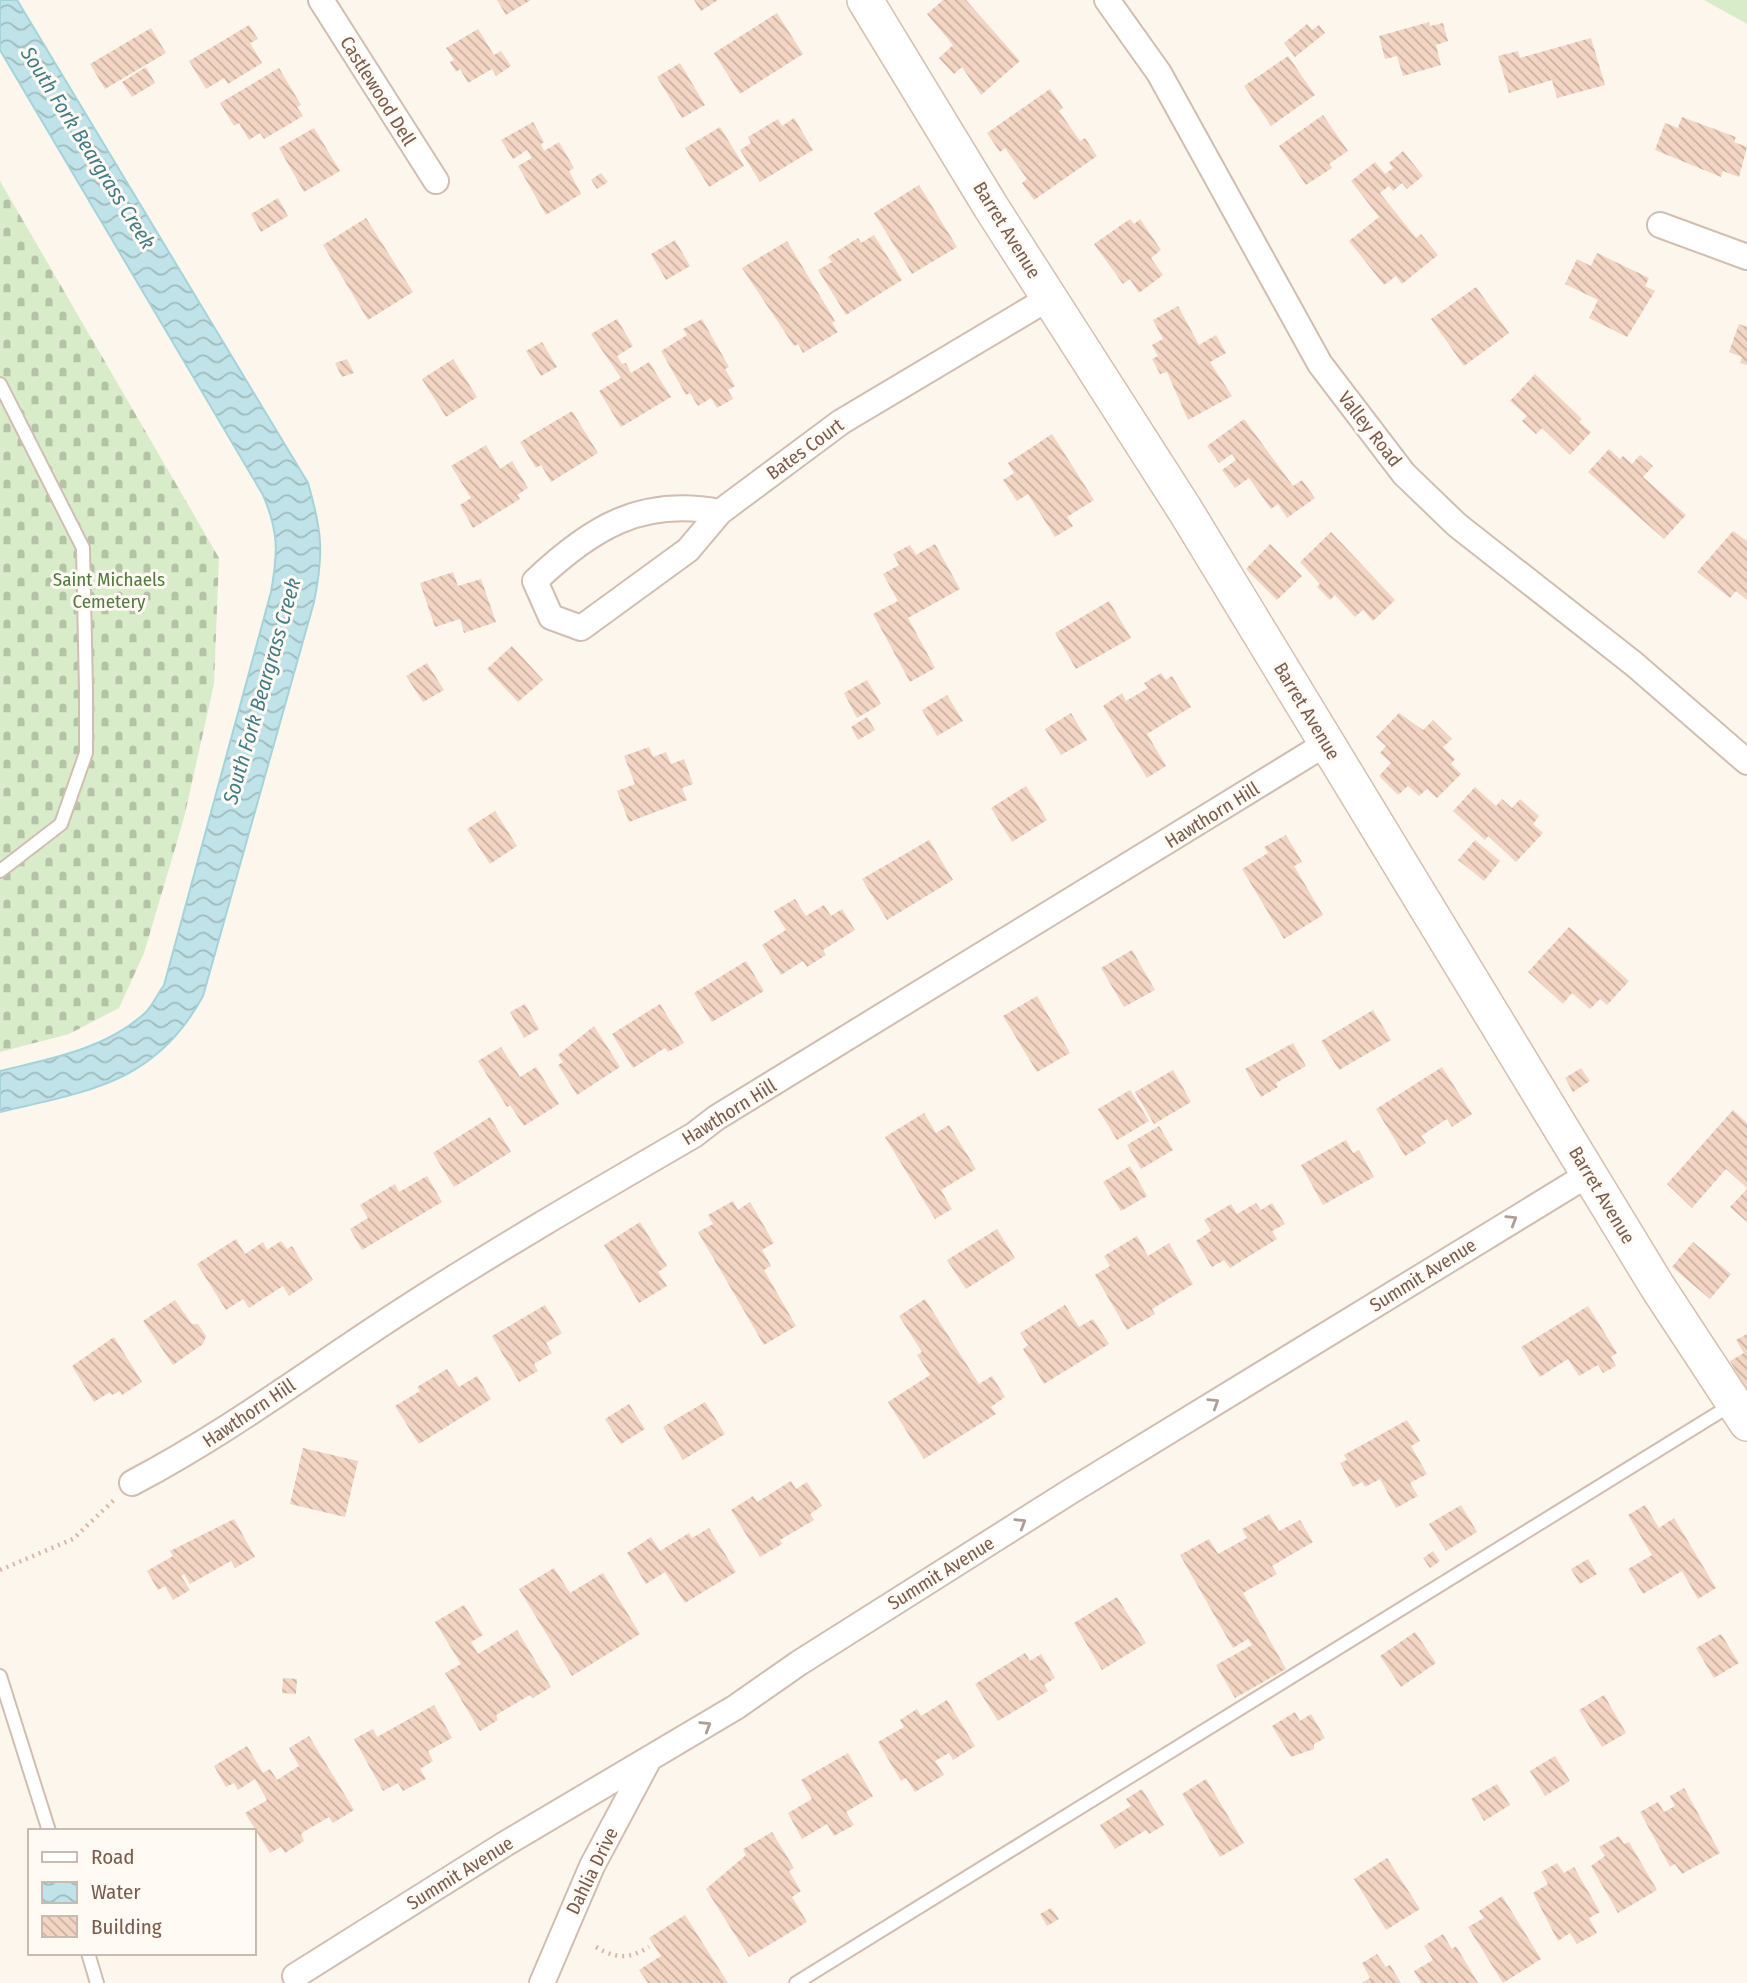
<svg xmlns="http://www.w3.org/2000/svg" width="1747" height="1983" font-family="'Fira Sans Condensed',sans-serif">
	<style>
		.green { fill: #d8ecc9 }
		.cemetery { fill: url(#cemetery-stones) }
		.water { fill: url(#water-waves); stroke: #a5d3da; stroke-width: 2 }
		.building { fill: url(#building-back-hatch) }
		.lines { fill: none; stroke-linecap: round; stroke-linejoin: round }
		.lane-casing { stroke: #d1beb0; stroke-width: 16 }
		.street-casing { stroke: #d1beb0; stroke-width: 28 }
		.secondary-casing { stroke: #d6c0b0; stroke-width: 38 }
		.path { stroke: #d9b8a5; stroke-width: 4.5; stroke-dasharray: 2 5; stroke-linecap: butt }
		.lane { stroke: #fff; stroke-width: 12 }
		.street { stroke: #fff; stroke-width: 24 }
		.secondary { stroke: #fff; stroke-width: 35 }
		.oneway { stroke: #af9d94 }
		.labels { text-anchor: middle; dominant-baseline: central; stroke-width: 6; stroke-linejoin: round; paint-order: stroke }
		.street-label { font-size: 19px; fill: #7a5c4d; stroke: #fffaf3 }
		.park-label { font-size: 19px; fill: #537a41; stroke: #fffaf3 }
		.water-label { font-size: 21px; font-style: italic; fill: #437c86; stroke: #fffaf3 }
	</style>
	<defs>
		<pattern id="cemetery-stones" width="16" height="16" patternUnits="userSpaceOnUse" patternTransform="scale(1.75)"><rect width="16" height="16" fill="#d8ecc9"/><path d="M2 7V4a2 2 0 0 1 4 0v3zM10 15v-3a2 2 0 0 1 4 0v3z" fill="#b4c2a5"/></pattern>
		<pattern id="water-waves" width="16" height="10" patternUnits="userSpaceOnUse" patternTransform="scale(1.75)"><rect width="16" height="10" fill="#bfe3e8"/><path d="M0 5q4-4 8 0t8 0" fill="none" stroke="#a0bbbe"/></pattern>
		<pattern id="building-back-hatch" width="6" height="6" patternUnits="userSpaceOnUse" patternTransform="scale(1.75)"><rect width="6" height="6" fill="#f3d5c3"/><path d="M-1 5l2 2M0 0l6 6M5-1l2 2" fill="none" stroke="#cab0a1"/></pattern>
	</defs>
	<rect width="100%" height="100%" fill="#fdf6ec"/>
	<!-- green -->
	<polygon class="green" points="1704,0 1747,0 1747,24"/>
	<!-- cemetery -->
	<polygon class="cemetery" points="0,181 219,558 214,684 184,818 144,953 119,1008 69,1034 0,1052"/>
	<!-- water -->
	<path class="water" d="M0 0H17L308 483C322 531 324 553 314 602L203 996C156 1083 89 1091 0 1112V1071C49 1059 107 1049 146 1012 153 1005 158 993 164 985L271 592C278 553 279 532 263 495L0 50Z"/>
	<!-- building -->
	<g class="building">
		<polygon points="497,0 531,0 506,15"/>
		<polygon points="694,0 718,0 701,11"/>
		<polygon points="943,0 966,0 1020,61 981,95 962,67 954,74 939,58 953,45 927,14"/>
		<polygon points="777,13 803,54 740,94 714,53"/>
		<polygon points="1429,22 1430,26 1443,23 1448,41 1436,45 1441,65 1403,76 1397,56 1385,59 1379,36"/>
		<polygon points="1307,24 1312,30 1319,25 1325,33 1295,57 1284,43"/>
		<polygon points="249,25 258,39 250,43 262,63 228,84 224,78 206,89 189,61"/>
		<polygon points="151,28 166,53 105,89 90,64"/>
		<polygon points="478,29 494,55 501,51 511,66 496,76 492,69 468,83 460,69 456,72 450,62 454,60 446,48"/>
		<polygon points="1591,38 1605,85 1557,98 1552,80 1509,93 1498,56 1518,51 1520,58"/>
		<polygon points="1288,56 1315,95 1271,126 1244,86"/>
		<polygon points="680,63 705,105 682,118 657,77"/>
		<polygon points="146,67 155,83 132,97 122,82"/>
		<polygon points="279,68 301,105 297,107 303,116 264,139 260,133 249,140 239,123 234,126 220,103"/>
		<polygon points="1050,89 1063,108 1059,111 1080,141 1085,138 1097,156 1034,200 1022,183 1027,179 1005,148 1000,152 987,133"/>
		<polygon points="1323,115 1348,151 1329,164 1332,168 1306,185 1279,146"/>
		<polygon points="1682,117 1736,137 1734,142 1747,147 1739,177 1723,171 1721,177 1655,150 1665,123 1678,128"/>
		<polygon points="794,118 813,150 760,182 740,150 751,143 748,137 778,119 782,126"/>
		<polygon points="533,122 544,142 541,144 544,151 559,142 574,168 569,171 581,194 546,215 518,166 532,158 527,150 513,159 501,140"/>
		<polygon points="720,127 744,166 709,187 685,148"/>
		<polygon points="314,128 340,171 304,192 279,148"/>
		<polygon points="1403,151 1423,176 1407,189 1402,183 1393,191 1389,186 1380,193 1416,238 1421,234 1438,255 1402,284 1396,276 1384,285 1349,241 1379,217 1351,181 1375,162 1385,174 1393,168 1389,163"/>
		<polygon points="601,173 608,182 597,189 591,180"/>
		<polygon points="919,185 957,247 912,274 874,213"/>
		<polygon points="278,198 288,216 261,232 251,214"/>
		<polygon points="366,218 413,292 368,320 323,245"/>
		<polygon points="1130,219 1134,224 1140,219 1161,250 1151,258 1163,275 1139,293 1130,279 1123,284 1094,244"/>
		<polygon points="874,235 902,280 846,315 818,270 832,262 828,257 858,238 861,243"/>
		<polygon points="675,240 690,266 666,280 651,254"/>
		<polygon points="787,241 835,321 832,323 838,332 803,353 798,344 794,346 742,268"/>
		<polygon points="1597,253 1649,278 1645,286 1655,291 1627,337 1589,318 1598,300 1565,284 1577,259 1591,266"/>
		<polygon points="1476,287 1509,333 1464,366 1431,319"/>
		<polygon points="1178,306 1199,345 1216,335 1226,353 1210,362 1232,396 1188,420 1167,372 1160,374 1152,359 1158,356 1152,345 1163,339 1153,320"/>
		<polygon points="617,319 633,346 617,356 622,364 626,363 631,373 649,362 671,397 621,427 599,391 621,378 591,334"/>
		<polygon points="702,319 729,367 725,369 735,386 728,390 733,399 717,408 711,398 698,406 690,393 686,395 661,351 687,335 683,329"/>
		<polygon points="1739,324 1747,327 1747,365 1740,363 1742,357 1729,352"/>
		<polygon points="542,342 557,367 541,376 526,351"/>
		<polygon points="347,359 354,373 342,377 335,363"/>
		<polygon points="453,359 477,397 446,417 422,379"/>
		<polygon points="1535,374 1582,419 1579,422 1591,432 1570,455 1542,428 1536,434 1522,421 1527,416 1510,401"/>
		<polygon points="572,411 598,453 551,482 541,465 536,468 520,442"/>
		<polygon points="1244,419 1293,486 1302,480 1315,498 1287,518 1278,504 1271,509 1249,478 1235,488 1222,470 1236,460 1232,454 1219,463 1207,446"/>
		<polygon points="1052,434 1094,500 1067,517 1073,526 1055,537 1028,494 1017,501 1003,480 1014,473 1008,463"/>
		<polygon points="486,445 500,469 512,461 528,488 517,495 520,499 473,528 460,505 471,498 451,466"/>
		<polygon points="1609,449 1620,459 1623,456 1632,464 1640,455 1653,466 1643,477 1686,515 1664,539 1588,472"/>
		<polygon points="1733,531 1747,541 1747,600 1736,591 1730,598 1697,572"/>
		<polygon points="1331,532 1395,600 1373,621 1363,610 1355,617 1335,595 1330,600 1317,587 1320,584 1300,562"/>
		<polygon points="935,544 960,589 908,618 935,668 910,682 873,614 898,601 883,574 899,565 893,554 910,545 916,555"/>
		<polygon points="1270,544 1302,576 1277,600 1246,569"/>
		<polygon points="453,572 458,586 481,579 496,622 464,633 460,619 435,627 420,583"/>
		<polygon points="1109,601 1131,638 1076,669 1055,633"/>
		<polygon points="512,646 543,680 518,702 487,669"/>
		<polygon points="427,663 444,690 423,702 406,676"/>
		<polygon points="1161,673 1166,680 1172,676 1191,707 1147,734 1166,766 1147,778 1103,706 1122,693 1126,701 1148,688 1144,683"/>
		<polygon points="867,680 881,704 857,718 844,693"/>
		<polygon points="947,695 963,721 937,736 922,710"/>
		<polygon points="1071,713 1087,740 1061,755 1045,729"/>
		<polygon points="1399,713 1423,730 1433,720 1452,739 1443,747 1455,759 1451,764 1461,774 1437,798 1427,789 1419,796 1408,786 1398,795 1379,776 1391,763 1380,753 1386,746 1376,737"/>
		<polygon points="867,717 875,730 858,740 851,727"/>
		<polygon points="649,747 653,757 666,752 671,764 684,759 693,784 682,788 687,800 629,822 617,791 635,784 624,756"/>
		<polygon points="1026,786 1047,820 1012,842 991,808"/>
		<polygon points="1475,787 1496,806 1502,799 1512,808 1520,799 1539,816 1533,824 1543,833 1516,862 1488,836 1485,840 1453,811"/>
		<polygon points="495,811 517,846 490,864 467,829"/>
		<polygon points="1286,835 1302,862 1294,866 1323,915 1284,939 1242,869 1268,853 1264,847"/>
		<polygon points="929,840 953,880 887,920 862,879"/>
		<polygon points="1475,840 1500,861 1484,881 1458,860"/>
		<polygon points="795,899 806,916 824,905 831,916 842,909 855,930 823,950 826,955 807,967 803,961 781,975 762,945 786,930 774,911"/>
		<polygon points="1569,927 1629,981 1607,1005 1600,999 1590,1009 1572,993 1563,1004 1528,972"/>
		<polygon points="1132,950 1155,990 1124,1007 1101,968"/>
		<polygon points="746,961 764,991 712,1022 694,993"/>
		<polygon points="1037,996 1070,1053 1037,1072 1003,1016"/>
		<polygon points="525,1004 539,1029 524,1038 510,1012"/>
		<polygon points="660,1004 684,1043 668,1052 665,1048 633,1068 612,1034"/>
		<polygon points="1373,1010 1391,1040 1339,1070 1321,1041"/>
		<polygon points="594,1026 620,1067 577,1095 558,1065 563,1062 558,1055"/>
		<polygon points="1293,1043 1306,1066 1276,1083 1278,1087 1261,1097 1245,1069"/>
		<polygon points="501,1047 520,1077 536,1067 559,1104 524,1126 510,1105 507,1107 478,1061"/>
		<polygon points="1442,1067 1472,1114 1452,1127 1447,1119 1421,1136 1426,1143 1405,1156 1376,1109"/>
		<polygon points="1581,1068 1590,1081 1573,1092 1565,1078"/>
		<polygon points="1173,1070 1191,1102 1154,1124 1135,1092"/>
		<polygon points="1130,1090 1149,1121 1117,1140 1098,1109"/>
		<polygon points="1733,1110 1747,1123 1747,1188 1726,1169 1692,1208 1667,1184"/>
		<polygon points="924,1113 936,1133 949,1125 976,1169 941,1190 952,1209 935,1219 885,1137"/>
		<polygon points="490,1117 511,1152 454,1187 433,1153"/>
		<polygon points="1159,1126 1173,1150 1141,1169 1127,1145"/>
		<polygon points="1346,1140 1353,1153 1359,1150 1374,1177 1323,1205 1301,1165"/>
		<polygon points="1130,1166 1147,1196 1121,1211 1103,1182"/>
		<polygon points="427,1176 442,1202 362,1250 350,1229 368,1218 360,1205 395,1184 399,1192"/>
		<polygon points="1747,1189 1747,1222 1730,1207"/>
		<polygon points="733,1201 738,1210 750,1202 774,1243 762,1250 771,1266 764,1270 796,1326 764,1345 698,1232 713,1224 708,1215"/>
		<polygon points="1256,1203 1261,1210 1272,1203 1285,1224 1272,1231 1277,1239 1230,1268 1224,1260 1212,1267 1196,1241 1211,1231 1204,1220 1231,1204 1237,1214"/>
		<polygon points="640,1222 667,1266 658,1272 667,1286 639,1303 604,1245"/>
		<polygon points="997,1229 1015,1258 966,1289 947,1260"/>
		<polygon points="1137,1236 1148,1256 1169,1243 1193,1284 1152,1309 1155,1314 1127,1330 1095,1275 1110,1266 1104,1256"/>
		<polygon points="236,1239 245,1254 263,1242 267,1250 281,1241 287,1249 292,1246 313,1280 289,1296 283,1286 249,1308 243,1299 226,1310 197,1264"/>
		<polygon points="1693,1242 1731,1274 1710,1299 1672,1267"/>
		<polygon points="925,1299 979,1384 992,1376 1005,1397 991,1407 996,1414 924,1459 888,1402 930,1375 917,1355 922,1352 899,1316"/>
		<polygon points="175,1300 192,1324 198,1324 206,1336 203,1344 173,1365 143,1321"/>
		<polygon points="545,1305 562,1333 546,1343 552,1353 534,1364 538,1371 519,1382 492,1336"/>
		<polygon points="1065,1305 1079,1327 1093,1319 1109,1344 1044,1384 1023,1349 1028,1345 1020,1333"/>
		<polygon points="1588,1306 1617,1353 1611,1357 1616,1366 1603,1373 1598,1365 1579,1376 1568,1359 1540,1377 1521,1347"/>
		<polygon points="1747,1334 1747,1391 1730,1361 1744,1353 1736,1340"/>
		<polygon points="114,1337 142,1382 122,1395 120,1391 112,1395 110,1392 94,1402 72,1366"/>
		<polygon points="447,1369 459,1387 477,1376 491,1399 419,1444 395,1406 420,1391 417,1387"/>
		<polygon points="705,1402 725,1434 683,1460 663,1427"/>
		<polygon points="629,1404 645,1429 621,1444 605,1419"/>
		<polygon points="1407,1420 1420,1441 1411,1446 1427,1474 1410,1483 1418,1496 1396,1508 1380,1479 1365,1487 1362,1482 1353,1487 1340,1463 1347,1460 1344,1455"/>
		<polygon points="303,1448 358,1461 345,1517 290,1504"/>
		<polygon points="791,1481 796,1489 807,1482 822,1506 810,1514 814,1520 780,1540 782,1544 760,1557 731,1510 753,1496 757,1502"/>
		<polygon points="1461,1505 1477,1532 1446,1551 1429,1524"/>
		<polygon points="1645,1505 1659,1528 1674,1518 1716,1588 1698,1599 1682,1571 1643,1594 1628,1569 1652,1555 1628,1515"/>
		<polygon points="1269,1514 1279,1531 1300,1520 1313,1542 1272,1566 1277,1574 1243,1593 1286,1669 1235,1698 1216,1665 1252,1645 1248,1639 1233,1648 1180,1555 1209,1539 1218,1554 1247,1538 1242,1529"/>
		<polygon points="234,1519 255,1557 235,1568 231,1561 190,1584 184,1574 181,1576 190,1590 173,1600 165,1586 158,1590 147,1571 173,1556 170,1551"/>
		<polygon points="709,1528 736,1572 685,1603 665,1572 646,1584 627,1553 651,1537 660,1551 689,1533 692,1538"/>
		<polygon points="1433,1551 1440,1561 1430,1568 1423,1558"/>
		<polygon points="1588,1559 1597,1574 1580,1584 1571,1569"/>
		<polygon points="554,1568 570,1593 603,1573 640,1634 572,1676 519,1589"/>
		<polygon points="1117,1597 1146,1643 1102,1670 1074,1623"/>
		<polygon points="464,1605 483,1635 471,1642 478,1654 517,1630 551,1687 533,1698 530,1695 496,1715 498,1720 480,1731 445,1673 461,1664 435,1622"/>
		<polygon points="1415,1632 1436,1663 1401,1687 1380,1656"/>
		<polygon points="1721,1634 1739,1663 1714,1678 1696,1648"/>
		<polygon points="1025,1653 1030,1661 1041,1654 1055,1678 1044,1685 1048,1691 998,1721 975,1684"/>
		<polygon points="283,1678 297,1679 296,1694 282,1693"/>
		<polygon points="1604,1695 1626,1733 1602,1747 1579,1710"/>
		<polygon points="947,1700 975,1746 953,1760 949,1753 935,1761 944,1775 915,1792 906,1778 901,1781 878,1742 904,1727 900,1720 917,1709 921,1716"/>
		<polygon points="434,1705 452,1738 428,1751 433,1761 420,1769 426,1779 403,1791 398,1783 383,1791 354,1739 373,1729 377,1737"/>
		<polygon points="1295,1712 1300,1721 1311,1714 1325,1738 1314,1744 1314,1749 1291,1757 1272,1726"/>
		<polygon points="309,1736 354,1810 333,1823 329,1817 305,1831 301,1834 304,1841 285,1853 281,1847 270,1853 245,1813 267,1800 255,1779 238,1790 234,1783 226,1787 214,1766 247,1746 263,1773 270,1769 277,1780 299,1766 289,1748"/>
		<polygon points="848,1753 873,1796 846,1812 854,1825 834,1836 827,1824 802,1839 788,1813 812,1799 801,1780"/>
		<polygon points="1555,1756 1570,1781 1545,1796 1530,1771"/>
		<polygon points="1206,1779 1244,1843 1220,1857 1182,1794"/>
		<polygon points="1497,1784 1510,1805 1484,1821 1471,1799"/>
		<polygon points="1684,1788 1720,1853 1682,1874 1675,1864 1670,1867 1640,1812 1658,1802 1664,1812 1675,1806 1670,1796"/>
		<polygon points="1142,1789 1164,1825 1149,1834 1146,1830 1115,1849 1100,1825 1131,1806 1126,1799"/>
		<polygon points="772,1832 794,1868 789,1871 801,1891 792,1897 807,1922 749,1957 706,1889 746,1855 743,1849"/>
		<polygon points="1619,1836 1624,1844 1629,1842 1657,1890 1618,1913 1591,1866 1605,1856 1599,1847"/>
		<polygon points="1387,1858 1420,1909 1386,1930 1354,1879"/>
		<polygon points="1557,1863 1564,1873 1574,1867 1600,1912 1589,1918 1597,1933 1577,1944 1570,1933 1558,1941 1533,1893 1548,1884 1541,1872"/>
		<polygon points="1502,1896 1541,1959 1503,1983 1468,1927 1484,1918 1479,1911"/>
		<polygon points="1051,1908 1059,1919 1047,1926 1040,1914"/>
		<polygon points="685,1915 728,1983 648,1983 639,1970 661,1956 649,1938"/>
		<polygon points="1443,1934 1452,1949 1456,1946 1478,1983 1421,1983 1414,1971 1433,1960 1424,1946"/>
		<polygon points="1377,1954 1386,1967 1390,1965 1401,1983 1362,1983 1370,1978 1362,1963"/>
	</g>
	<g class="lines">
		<defs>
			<g id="lane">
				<polyline points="0,384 83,548 86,690 86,753 61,824 0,871"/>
				<polyline points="0,1676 49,1831"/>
				<polyline points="88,1953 97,1983"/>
				<polyline points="796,1983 1731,1405"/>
			</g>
			<g id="street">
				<polyline points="321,0 436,181"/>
				<polyline points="1107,0 1159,73 1320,364 1404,474 1457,525 1634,664 1747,762"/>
				<polyline points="1660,225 1747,257"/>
				<path d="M720 512C641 497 591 528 535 581L551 617 581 628 688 550 720 512 841 422 1049 298"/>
				<path d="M132 1483C227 1433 308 1372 397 1314 494 1251 594 1193 694 1135L716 1118 1327 743"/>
				<polyline points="295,1976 505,1844 736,1707 799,1663 1071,1491 1589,1174"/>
				<polyline points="542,1983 592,1866 647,1763"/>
			</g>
			<polyline id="secondary" points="865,0 991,207 1185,510 1657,1286 1747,1423"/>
		</defs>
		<!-- lane casing -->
		<use href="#lane" class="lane-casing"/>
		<!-- street casing -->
		<use href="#street" class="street-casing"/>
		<!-- secondary casing -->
		<use href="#secondary" class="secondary-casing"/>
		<!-- path -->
		<g class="path">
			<polyline points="0,1570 73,1539 114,1500"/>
			<path d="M596 1947C616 1959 629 1959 649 1947"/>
		</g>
		<!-- lane -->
		<use href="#lane" class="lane"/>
		<!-- street -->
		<use href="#street" class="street"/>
		<!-- secondary -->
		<use href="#secondary" class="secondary"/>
	</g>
	<!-- one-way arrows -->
	<defs><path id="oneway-chevron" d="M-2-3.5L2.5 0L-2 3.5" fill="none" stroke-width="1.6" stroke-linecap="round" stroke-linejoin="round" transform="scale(1.75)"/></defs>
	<g class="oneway">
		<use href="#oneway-chevron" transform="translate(1512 1220) rotate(-32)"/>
		<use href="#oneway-chevron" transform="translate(1214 1403) rotate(-32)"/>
		<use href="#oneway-chevron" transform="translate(1021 1523) rotate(-32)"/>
		<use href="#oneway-chevron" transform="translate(706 1726) rotate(-32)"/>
	</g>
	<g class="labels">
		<!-- street labels -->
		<g class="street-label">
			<text transform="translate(378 91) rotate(58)">Castlewood Dell</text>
			<text transform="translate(1007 230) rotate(58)">Barret Avenue</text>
			<text transform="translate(1370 429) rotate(52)">Valley Road</text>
			<text transform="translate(805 449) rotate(-36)">Bates Court</text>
			<text transform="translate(1307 711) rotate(59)">Barret Avenue</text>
			<text transform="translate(1212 815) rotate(-32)">Hawthorn Hill</text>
			<text transform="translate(729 1112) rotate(-32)">Hawthorn Hill</text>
			<text transform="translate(1602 1195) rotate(59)">Barret Avenue</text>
			<text transform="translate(1423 1275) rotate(-32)">Summit Avenue</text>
			<text transform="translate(249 1413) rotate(-34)">Hawthorn Hill</text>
			<text transform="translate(941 1573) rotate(-32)">Summit Avenue</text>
			<text transform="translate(592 1871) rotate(-64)">Dahlia Drive</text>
			<text transform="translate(460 1873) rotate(-32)">Summit Avenue</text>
		</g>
		<!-- park labels -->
		<g class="park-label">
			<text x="109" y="579">Saint Michaels<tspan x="109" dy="22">Cemetery</tspan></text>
		</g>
		<!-- water labels -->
		<g class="water-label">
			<text transform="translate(88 148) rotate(58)">South Fork Beargrass Creek</text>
			<text transform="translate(262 691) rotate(-74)">South Fork Beargrass Creek</text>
		</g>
	</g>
	<!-- legend -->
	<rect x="28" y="1829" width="228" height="126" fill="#fffaf3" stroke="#cabbb1" stroke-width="2"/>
	<rect x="42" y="1852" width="35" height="10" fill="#ffffff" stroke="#cabbb1" stroke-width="2"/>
	<text x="91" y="1864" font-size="21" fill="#7a5c4d">Road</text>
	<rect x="42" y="1882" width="35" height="21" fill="url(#water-waves)" stroke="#cabbb1" stroke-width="2"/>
	<text x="91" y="1899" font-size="21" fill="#7a5c4d">Water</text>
	<rect x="42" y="1916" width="35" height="21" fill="url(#building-back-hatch)" stroke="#cabbb1" stroke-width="2"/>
	<text x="91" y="1934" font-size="21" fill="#7a5c4d">Building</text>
</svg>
